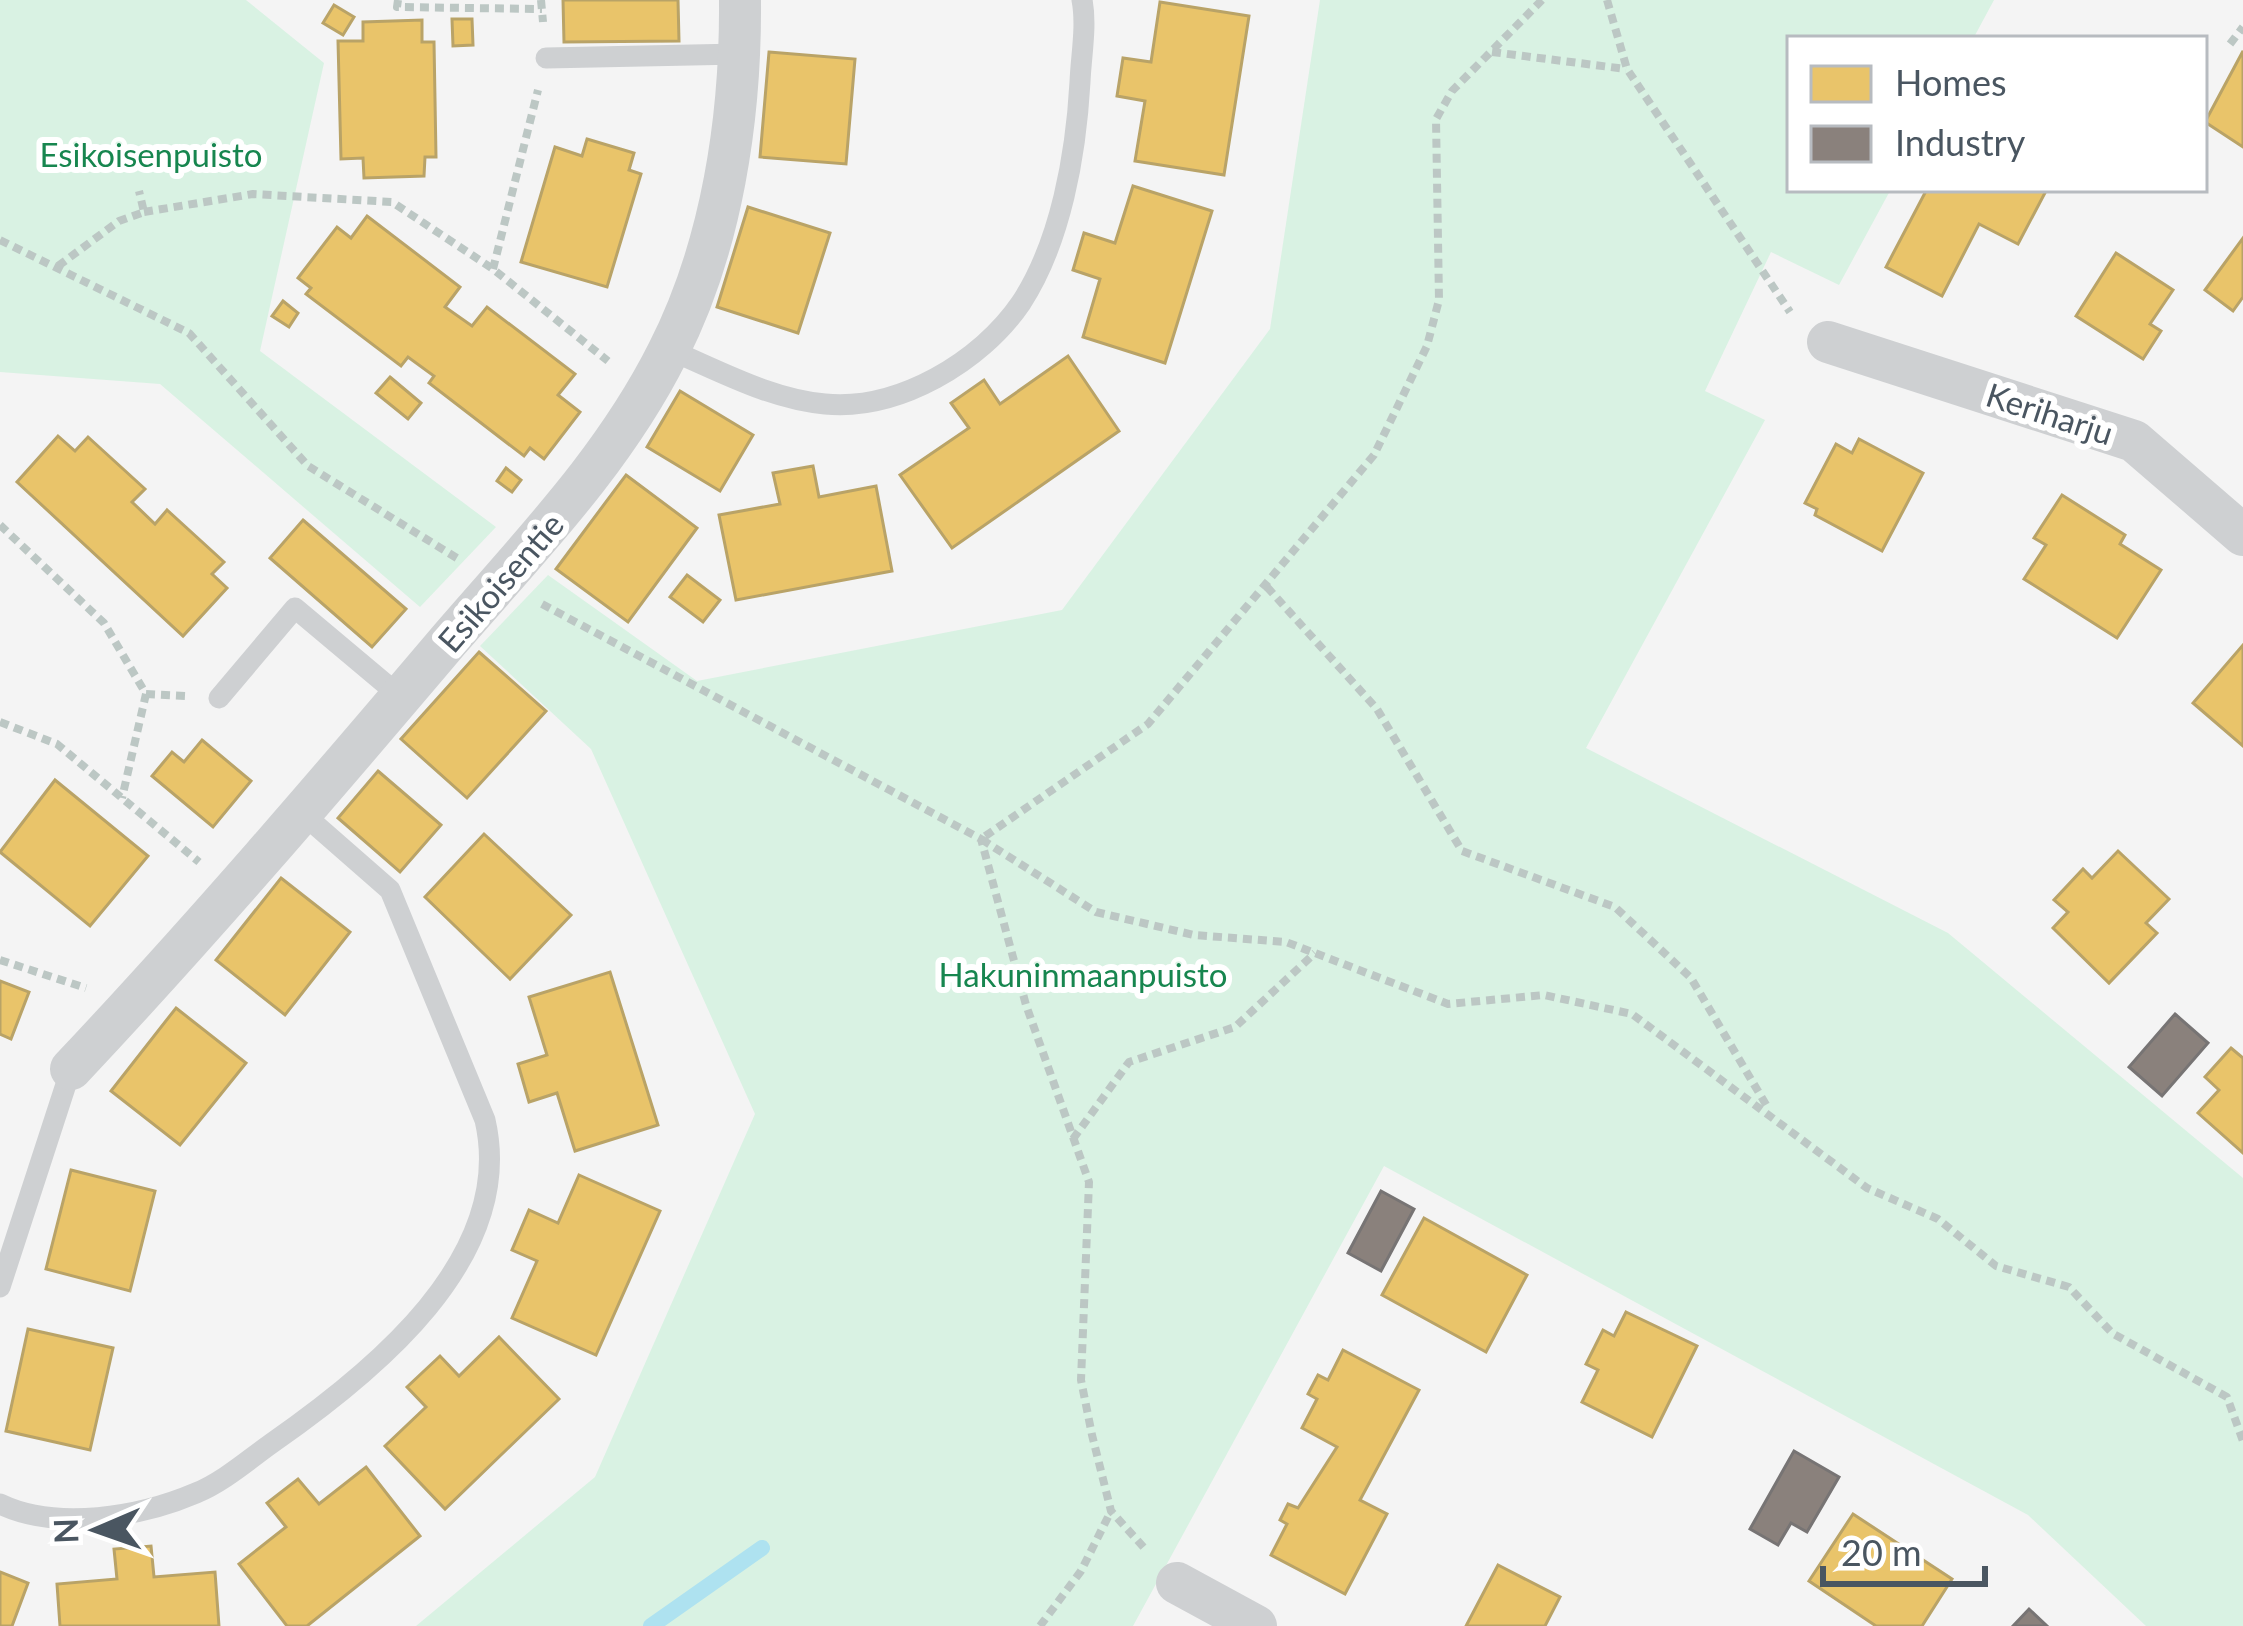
<svg xmlns="http://www.w3.org/2000/svg" width="2243" height="1626" font-family="Lato,sans-serif">
	<style>
		.green { fill: #d9f2e3 }
		.homes { fill: #e9c46a; stroke: #b9a367; stroke-width: 3 }
		.industry { fill: #8a817c; stroke: #777474; stroke-width: 3 }
		.lines { fill: none; stroke-linecap: round; stroke-linejoin: round }
		.stream { stroke: #aee2f0; stroke-width: 16 }
		.path { stroke: #bcc7c4; stroke-width: 8; stroke-dasharray: 9 6; stroke-linecap: butt }
		.service { stroke: #ced0d2; stroke-width: 21 }
		.minor { stroke: #ced0d2; stroke-width: 42 }
		.labels { text-anchor: middle; dominant-baseline: central; stroke-width: 12; stroke-linejoin: round; paint-order: stroke }
		.park-label { font-size: 33px; fill: #17864f; stroke: #fff }
		.street-label { font-size: 33px; fill: #4a5661; stroke: #fff }
	</style>
	<rect width="100%" height="100%" fill="#f4f4f4"/>
	<!-- green -->
	<g class="green">
		<polygon points="0,0 246,0 324,63 260,351 496,527 420,607 160,384 0,372"/>
		<polygon points="1320,0 1994,0 1973,39 1790,39 1790,189 1891,189 1839,285 1771,252 1705,391 1765,420 1586,748 1948,933 2243,1178 2243,1626 2146,1626 2028,1515 1384,1166 1133,1626 416,1626 595,1477 755,1114 591,749 480,646 548,575 697,681 1062,610 1270,329"/>
	</g>
	<!-- homes -->
	<g class="homes">
		<polygon points="563,0 678,0 679,41 564,42"/>
		<polygon points="1160,2 1249,16 1224,175 1135,161 1145,101 1117,96 1123,58 1151,62"/>
		<polygon points="334,5 354,17 343,35 323,23"/>
		<polygon points="452,19 472,19 473,45 453,46"/>
		<polygon points="422,20 422,42 434,42 436,157 425,157 424,176 364,178 363,158 341,159 338,41 363,41 363,22"/>
		<polygon points="2243,51 2243,147 2205,122"/>
		<polygon points="769,52 855,59 846,164 760,157"/>
		<polygon points="587,139 634,153 629,170 641,174 607,287 521,262 555,147 582,156"/>
		<polygon points="1133,186 1212,211 1165,363 1083,337 1100,279 1073,270 1084,233 1115,243"/>
		<polygon points="1927,189 2047,189 2018,244 1979,224 1942,296 1886,267"/>
		<polygon points="748,207 830,233 798,333 717,307"/>
		<polygon points="367,216 460,287 445,307 472,326 487,307 575,374 558,395 580,412 544,459 530,448 524,456 429,383 434,376 408,357 401,366 306,294 311,288 298,278 337,227 351,238"/>
		<polygon points="2243,238 2243,297 2233,311 2205,290"/>
		<polygon points="2116,253 2173,290 2150,324 2161,331 2143,359 2076,316"/>
		<polygon points="283,301 298,313 289,327 272,316"/>
		<polygon points="1068,356 1119,431 952,548 900,475 969,428 951,403 984,380 1000,404"/>
		<polygon points="390,377 421,403 408,419 376,393"/>
		<polygon points="680,391 753,435 720,491 647,447"/>
		<polygon points="58,436 75,451 88,437 145,489 132,502 155,524 167,510 224,562 212,574 227,588 183,636 17,482"/>
		<polygon points="1859,439 1923,473 1882,551 1815,515 1817,509 1805,503 1836,444 1852,453"/>
		<polygon points="813,466 819,497 876,486 892,571 736,600 719,515 780,504 773,473"/>
		<polygon points="506,468 521,480 512,492 497,481"/>
		<polygon points="626,475 697,528 628,622 556,569"/>
		<polygon points="2062,495 2125,535 2120,544 2161,570 2117,638 2024,579 2046,545 2034,538"/>
		<polygon points="303,520 406,609 372,647 270,558"/>
		<polygon points="687,575 720,600 703,622 670,597"/>
		<polygon points="2243,645 2243,746 2193,703"/>
		<polygon points="479,652 546,711 467,798 401,739"/>
		<polygon points="202,740 251,781 213,827 152,776 172,752 184,762"/>
		<polygon points="378,771 441,825 400,872 338,818"/>
		<polygon points="55,780 148,856 90,926 0,852"/>
		<polygon points="484,834 571,915 510,979 425,897"/>
		<polygon points="2118,851 2169,899 2146,923 2157,933 2109,983 2053,928 2068,912 2054,900 2083,869 2092,878"/>
		<polygon points="281,878 350,932 285,1015 216,960"/>
		<polygon points="610,972 658,1125 575,1151 557,1093 529,1102 518,1064 547,1055 529,997"/>
		<polygon points="0,981 29,992 11,1039 0,1034"/>
		<polygon points="176,1008 246,1063 180,1145 111,1091"/>
		<polygon points="2231,1048 2243,1058 2243,1153 2198,1113 2219,1090 2205,1077"/>
		<polygon points="71,1170 155,1191 130,1291 46,1269"/>
		<polygon points="579,1175 660,1211 596,1355 512,1318 537,1261 512,1250 529,1210 558,1223"/>
		<polygon points="1424,1218 1527,1275 1486,1352 1382,1295"/>
		<polygon points="1626,1312 1697,1346 1652,1437 1582,1402 1598,1370 1586,1364 1603,1330 1614,1336"/>
		<polygon points="28,1329 113,1348 90,1450 6,1431"/>
		<polygon points="499,1337 559,1399 445,1509 385,1446 426,1407 407,1387 440,1356 459,1376"/>
		<polygon points="1343,1350 1419,1390 1360,1500 1387,1514 1345,1594 1271,1555 1287,1524 1280,1520 1288,1504 1298,1508 1337,1447 1302,1428 1317,1399 1308,1394 1318,1375 1328,1380"/>
		<polygon points="366,1467 420,1536 307,1626 287,1626 239,1564 286,1527 267,1503 298,1479 319,1504"/>
		<polygon points="1853,1514 1952,1579 1922,1626 1876,1626 1809,1581"/>
		<polygon points="151,1546 154,1577 215,1572 219,1626 60,1626 57,1584 117,1579 114,1549"/>
		<polygon points="1498,1565 1560,1597 1545,1626 1466,1626"/>
		<polygon points="0,1572 28,1583 12,1626 0,1626"/>
	</g>
	<!-- industry -->
	<g class="industry">
		<polygon points="2175,1014 2208,1043 2162,1096 2129,1067"/>
		<polygon points="1381,1191 1414,1209 1381,1271 1348,1253"/>
		<polygon points="1794,1451 1839,1477 1807,1532 1791,1523 1778,1545 1750,1529"/>
		<polygon points="2029,1609 2047,1626 2013,1626"/>
	</g>
	<g class="lines">
		<!-- stream -->
		<polyline class="stream" points="651,1626 762,1548"/>
		<!-- path -->
		<g class="path">
			<polyline points="398,0 397,7 542,9"/>
			<polyline points="541,0 543,22"/>
			<polyline points="1542,0 1452,91 1436,119 1439,300 1427,346 1374,455 1148,724 981,839 1096,912 1194,935 1286,942 1448,1004 1544,995 1632,1014 1867,1188 1938,1219 1996,1266 2069,1287 2112,1333 2227,1397 2243,1441"/>
			<polyline points="1607,0 1627,69 1790,312"/>
			<polyline points="2230,44 2243,27"/>
			<polyline points="1492,52 1626,69"/>
			<polyline points="144,212 253,194 392,202 493,269 608,361"/>
			<polyline points="0,240 189,333 308,466 460,560"/>
			<polyline points="58,266 119,221 144,212 139,191"/>
			<polyline points="493,269 538,90"/>
			<polyline points="0,525 104,623 146,694 122,798"/>
			<polyline points="1267,587 1377,709 1462,851 1615,907 1691,978 1768,1108"/>
			<polyline points="542,604 981,839 1026,1005 1089,1182 1081,1380 1092,1435 1111,1511 1147,1551"/>
			<polyline points="146,694 187,696"/>
			<polyline points="0,722 57,744 199,862"/>
			<polyline points="0,960 86,988"/>
			<polyline points="1073,1139 1129,1062 1235,1027 1315,953"/>
			<polyline points="1040,1626 1081,1571 1111,1511"/>
		</g>
		<!-- service -->
		<g class="service">
			<polyline points="546,58 740,54"/>
			<path d="M670 350C720 371 770 399 825 404 898 411 981 362 1021 303 1061 242 1076 154 1080 82 1081 56 1087 26 1082 0"/>
			<polyline points="219,698 295,608 401,697"/>
			<polyline points="0,1287 71,1069"/>
			<path d="M0 1504C56 1531 140 1517 196 1493 223 1482 248 1460 272 1443 371 1374 517 1258 485 1120L390 890 302 813"/>
		</g>
		<!-- minor -->
		<g class="minor">
			<polyline points="1828,342 2134,441 2243,535"/>
			<path d="M71 1069C202 930 326 785 449 640 528 548 613 462 668 352 722 246 741 118 740 0"/>
			<polyline points="1177,1583 1256,1626"/>
		</g>
	</g>
	<g class="labels">
		<!-- park labels -->
		<g class="park-label">
			<text x="151" y="154">Esikoisenpuisto</text>
			<text x="1083" y="974">Hakuninmaanpuisto</text>
		</g>
		<!-- street labels -->
		<g class="street-label">
			<text transform="translate(2050 413) rotate(18)">Keriharju</text>
			<text transform="translate(500 582) rotate(-49)">Esikoisentie</text>
		</g>
	</g>
	<!-- legend -->
	<rect x="1787" y="36" width="420" height="156" fill="#ffffff" stroke="#b7bbc0" stroke-width="3"/>
	<rect x="1811" y="66" width="60" height="36" fill="#e9c46a" stroke="#b7bbc0" stroke-width="3"/>
	<text x="1895" y="96" font-size="36" fill="#4a5661">Homes</text>
	<rect x="1811" y="126" width="60" height="36" fill="#8a817c" stroke="#b7bbc0" stroke-width="3"/>
	<text x="1895" y="156" font-size="36" fill="#4a5661">Industry</text>
	<!-- north arrow -->
	<g transform="translate(96 1530) rotate(268)" stroke="#ffffff" stroke-width="9" paint-order="stroke">
	<path d="M0-9L21 45L0 30L-21 45Z" fill="#4a5661"/>
	<text y="-18" font-size="33" font-weight="bold" text-anchor="middle" fill="#4a5661">N</text>
	</g>
	<!-- scale -->
	<path d="M1823 1566v18h162v-18" fill="none" stroke="#4a5661" stroke-width="6"/>
	<text x="1841" y="1566" font-size="36" fill="#4a5661" stroke="#ffffff" stroke-width="9" paint-order="stroke">20 m</text>
</svg>
